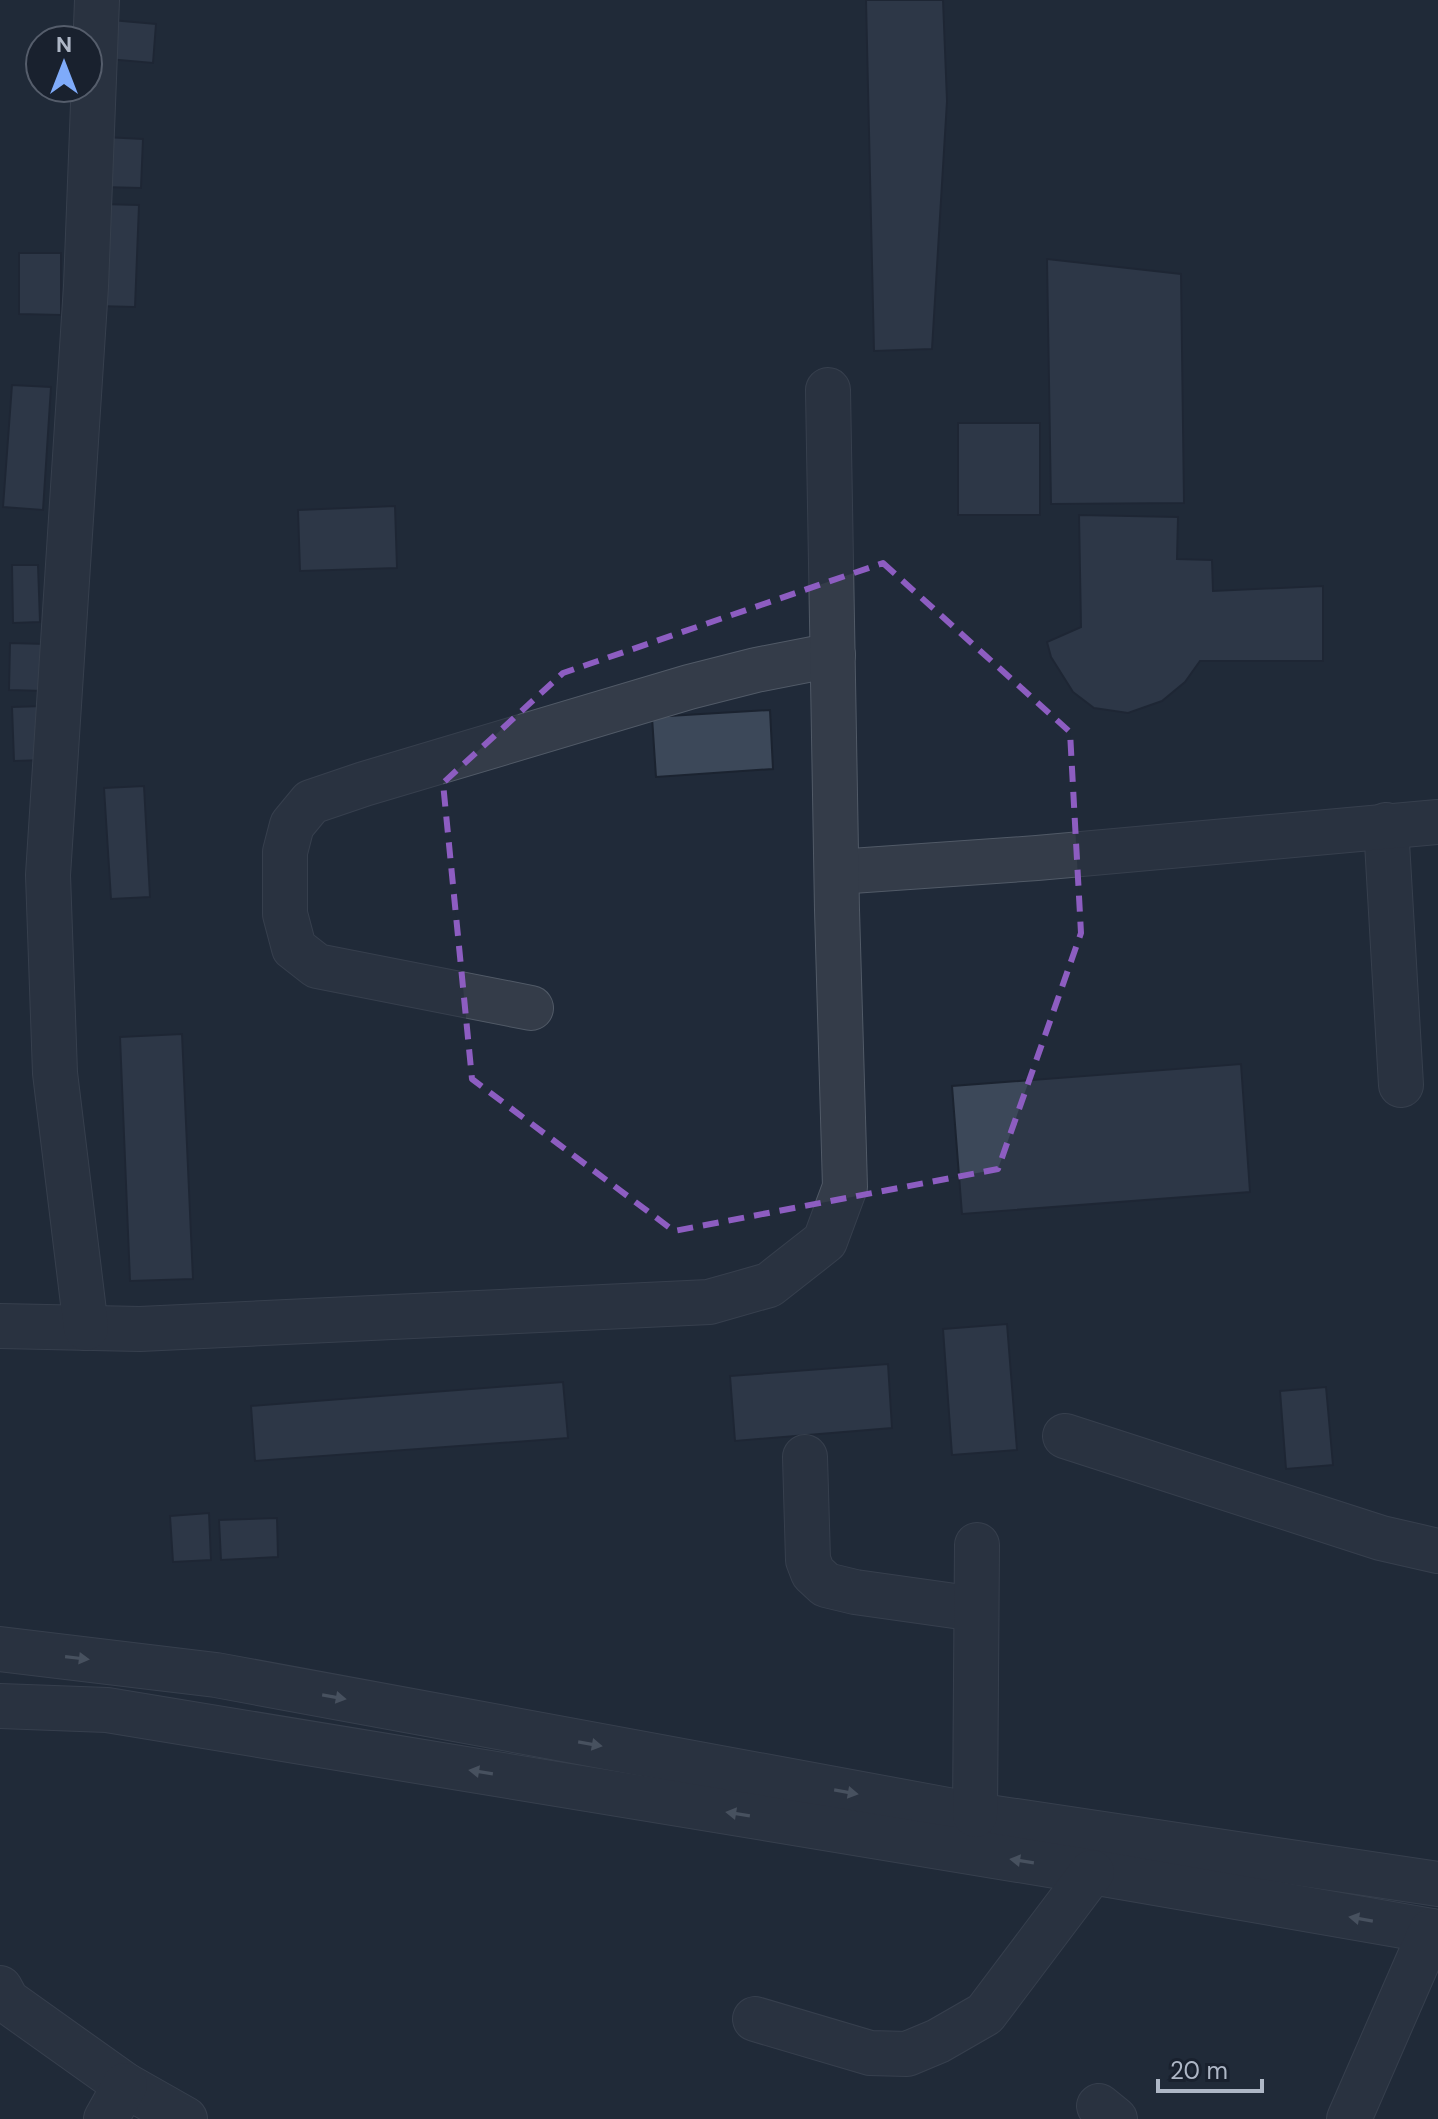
<svg xmlns="http://www.w3.org/2000/svg" width="1438" height="2119" font-family="'DM Sans',sans-serif">
	<style>
		.building { fill: #3c4859; stroke: #1b2330; stroke-width: 2 }
		.lines { fill: none; stroke-linecap: round; stroke-linejoin: round }
		.minor-casing { stroke: #515a67; stroke-width: 46 }
		.minor { stroke: #343c49; stroke-width: 44 }
		.oneway { fill: #77808e }
		.marked { fill: none; stroke: #8d5dc1; stroke-width: 6; stroke-dasharray: 16 10; stroke-linejoin: round }
	</style>
	<rect width="100%" height="100%" fill="#202a39"/>
	<!-- building -->
	<g class="building">
		<polygon points="866,0 943,0 947,101 932,349 874,351"/>
		<polygon points="111,20 156,24 153,63 108,59"/>
		<polygon points="104,137 143,139 141,188 102,187"/>
		<polygon points="100,204 139,205 135,307 96,306"/>
		<polygon points="19,253 61,253 61,315 19,314"/>
		<polygon points="1047,259 1181,274 1184,503 1051,504"/>
		<polygon points="12,385 51,387 43,510 3,507"/>
		<rect x="958" y="423" width="82" height="92"/>
		<polygon points="395,506 397,568 300,571 298,510"/>
		<polygon points="1079,515 1178,517 1177,559 1212,560 1213,591 1323,586 1323,661 1200,661 1185,682 1162,701 1128,713 1094,708 1073,692 1051,657 1047,642 1081,627"/>
		<polygon points="12,565 38,565 40,622 13,623"/>
		<polygon points="10,643 46,644 44,691 9,690"/>
		<polygon points="43,706 45,760 14,761 12,707"/>
		<polygon points="770,710 773,769 656,777 652,717"/>
		<polygon points="144,786 150,897 111,899 104,788"/>
		<polygon points="182,1034 193,1279 130,1281 120,1037"/>
		<polygon points="1241,1064 1250,1192 962,1214 952,1086"/>
		<polygon points="1007,1324 1017,1450 952,1455 943,1329"/>
		<polygon points="888,1364 892,1428 735,1441 730,1376"/>
		<polygon points="563,1382 568,1438 255,1461 251,1406"/>
		<polygon points="1326,1387 1333,1465 1286,1469 1280,1391"/>
		<polygon points="209,1513 211,1560 173,1562 170,1516"/>
		<polygon points="277,1518 278,1557 221,1560 219,1520"/>
	</g>
	<g class="lines">
		<defs>
			<g id="minor">
				<polyline points="1386,825 1401,1085"/>
				<polyline points="837,872 1037,858 1438,822"/>
				<polyline points="531,1008 317,966 294,948 285,914 285,852 292,825 311,802 364,784 689,687 756,670 833,655"/>
				<polyline points="0,1326 140,1329 709,1302 769,1285 825,1241 845,1187 837,910 828,390"/>
				<polyline points="86,1328 55,1073 48,875 86,286 97,0"/>
				<polyline points="1065,1436 1381,1538 1438,1551"/>
				<polyline points="805,1457 808,1560 813,1573 826,1585 855,1592 976,1609"/>
				<polyline points="0,1649 216,1675 975,1815 1438,1884"/>
				<polyline points="0,1706 107,1710 1092,1872 1438,1932"/>
				<polyline points="975,1815 977,1545"/>
				<polyline points="0,1988 7,2001 125,2085 185,2119"/>
				<polyline points="755,2019 870,2053 907,2054 938,2041 985,2014 1092,1872"/>
				<polyline points="1099,2106 1115,2119"/>
				<polyline points="106,2119 125,2085"/>
				<polyline points="1349,2119 1431,1931"/>
			</g>
		</defs>
		<!-- minor casing -->
		<use href="#minor" class="minor-casing"/>
		<!-- minor -->
		<use href="#minor" class="minor"/>
	</g>
	<!-- one-way arrows -->
	<defs><path id="oneway-solid" d="M-6-.8H1V-3.2L6.5 0L1 3.2V.8H-6Z" transform="scale(2)"/></defs>
	<g class="oneway">
		<use href="#oneway-solid" transform="translate(77 1658) rotate(7)"/>
		<use href="#oneway-solid" transform="translate(334 1697) rotate(10)"/>
		<use href="#oneway-solid" transform="translate(590 1744) rotate(10)"/>
		<use href="#oneway-solid" transform="translate(481 1772) rotate(-171)"/>
		<use href="#oneway-solid" transform="translate(846 1792) rotate(10)"/>
		<use href="#oneway-solid" transform="translate(738 1814) rotate(-171)"/>
		<use href="#oneway-solid" transform="translate(1022 1861) rotate(-171)"/>
		<use href="#oneway-solid" transform="translate(1361 1919) rotate(-170)"/>
	</g>
	<!-- marked area -->
	<path d="M0 0H1438V2119H0ZM883 563 1070 732 1081 933 998 1169 674 1231 472 1079 443 783 563 673Z" fill="#202a39" fill-opacity=".55" fill-rule="evenodd"/>
	<path class="marked" d="M883 563 1070 732 1081 933 998 1169 674 1231 472 1079 443 783 563 673Z"/>
	<!-- north arrow -->
	<g transform="translate(64 64)"><circle r="38" fill="#19212e" stroke="#555d6b" stroke-width="2"/>
	<path d="M0-6L14 30L0 20L-14 30Z" fill="#7fabfa"/>
	<text y="-12" font-size="22" font-weight="bold" text-anchor="middle" fill="#aeb7c6">N</text>
	</g>
	<!-- scale -->
	<path d="M1158 2079v12h104v-12" fill="none" stroke="#aeb7c6" stroke-width="4"/>
	<text x="1170" y="2079" font-size="24" fill="#aeb7c6" stroke="#19212e" stroke-width="6" paint-order="stroke">20 m</text>
</svg>
